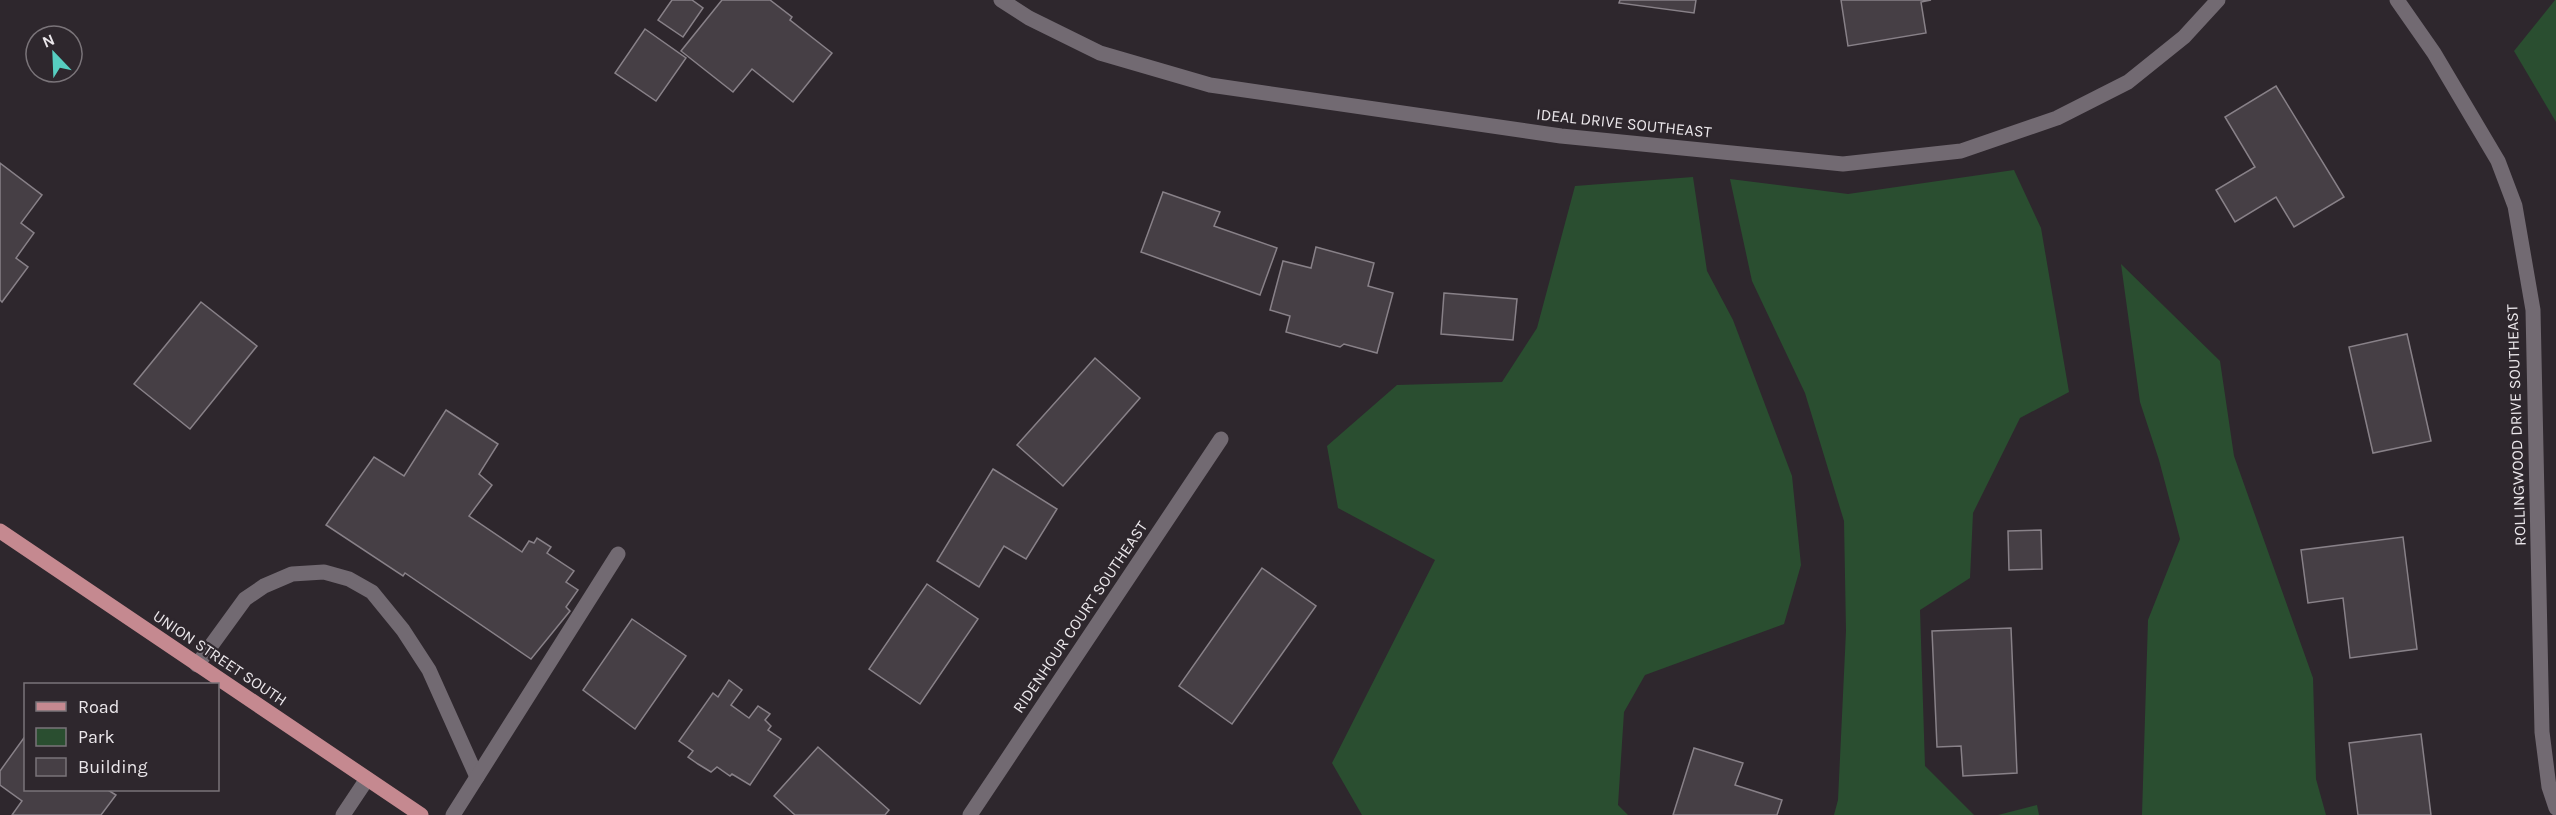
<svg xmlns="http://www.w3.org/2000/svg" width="2556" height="815" font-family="Karla,sans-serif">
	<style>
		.green { fill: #2a4e30 }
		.building { fill: #463f45; stroke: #888188; stroke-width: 1.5 }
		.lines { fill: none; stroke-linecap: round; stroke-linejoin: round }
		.minor { stroke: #726a72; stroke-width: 15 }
		.major { stroke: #c58990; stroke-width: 15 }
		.labels { text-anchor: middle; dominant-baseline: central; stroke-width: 4.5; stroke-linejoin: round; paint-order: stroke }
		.street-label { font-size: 16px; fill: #ebe7eb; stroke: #2e272d }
	</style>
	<rect width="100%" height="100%" fill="#2e272d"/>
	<!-- green -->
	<g class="green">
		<polygon points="2555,0 2556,0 2556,122 2514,51"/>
		<polygon points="2014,170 2041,228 2069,392 2020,418 1973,513 1970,578 1920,610 1925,766 1974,815 1834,815 1838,800 1846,631 1844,521 1805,393 1752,281 1730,179 1848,194"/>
		<polygon points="1693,177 1707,271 1733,320 1792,476 1801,565 1784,624 1645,675 1624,712 1618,805 1628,815 1362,815 1332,763 1435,560 1338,508 1327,446 1397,385 1502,382 1537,328 1575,186"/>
		<polygon points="2121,264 2220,361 2234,456 2313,678 2316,779 2326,815 2142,815 2148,620 2180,539 2159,460 2140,402"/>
		<polygon points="2037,805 2039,815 1998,815"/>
	</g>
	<!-- building -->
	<g class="building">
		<polygon points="672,0 692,0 703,8 683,37 658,20"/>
		<polygon points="722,0 770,0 792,17 790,20 832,53 793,102 752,69 733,92 681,51"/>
		<polygon points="1620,0 1696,0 1694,13 1619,3"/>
		<polygon points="1841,0 1931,0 1921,2 1926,33 1848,46"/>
		<polygon points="645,29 686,58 656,101 615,73"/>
		<polygon points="2276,86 2344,197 2294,227 2276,197 2235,222 2216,190 2255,167 2225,117"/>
		<polygon points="0,163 42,195 21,223 34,233 16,258 28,267 2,302 0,300"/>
		<polygon points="1163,192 1220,212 1214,226 1277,248 1260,295 1141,252"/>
		<polygon points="1316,247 1374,263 1368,286 1393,293 1377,353 1344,344 1340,347 1286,332 1290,316 1270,310 1283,261 1311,268"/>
		<polygon points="1444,293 1517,299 1513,340 1441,334"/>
		<polygon points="201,302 257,346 190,429 134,384"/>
		<polygon points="2407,334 2431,441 2373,453 2349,347"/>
		<polygon points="1095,358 1140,398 1063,486 1017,445"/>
		<polygon points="446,410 498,444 479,474 492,485 469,516 522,552 529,541 534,543 537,538 551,547 547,553 574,571 566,582 578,590 566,607 570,611 531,659 405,573 403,576 326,525 374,457 404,476"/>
		<polygon points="993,469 1057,509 1026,559 1004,546 979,587 937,561"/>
		<polygon points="2041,530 2042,569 2009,570 2008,531"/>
		<polygon points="2403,537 2417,649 2350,658 2343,598 2308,603 2301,550"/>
		<polygon points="1262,568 1316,606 1232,724 1179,686"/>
		<polygon points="927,584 978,619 920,704 869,669"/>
		<polygon points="632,619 686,656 635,729 583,690"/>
		<polygon points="2011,628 2017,773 1963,776 1961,746 1937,747 1932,631"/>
		<polygon points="729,680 742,690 731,705 749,718 758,706 770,714 765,720 771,726 768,730 781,739 750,785 732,774 730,776 717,767 711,772 698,764 688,757 693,751 679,741 713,693 718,697"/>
		<polygon points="2421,734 2431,815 2358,815 2349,743"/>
		<polygon points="26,735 26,790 108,790 116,795 101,815 12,815 22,801 0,785 0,771"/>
		<polygon points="818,747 889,810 885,815 795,815 774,796"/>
		<polygon points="1694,748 1743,763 1735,785 1782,800 1777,815 1673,815"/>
	</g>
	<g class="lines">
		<!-- minor -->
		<g class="minor">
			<polyline points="1001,0 1029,18 1100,53 1210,85 1561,136 1843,164 1961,151 2057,118 2128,82 2184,37 2218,0"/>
			<polyline points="2397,0 2434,53 2498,161 2515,206 2533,310 2542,732 2549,787 2556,808"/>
			<polyline points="197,665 245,599 264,586 292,574 324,572 349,579 372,592 403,630 429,670 477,777"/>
			<polyline points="343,815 367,779"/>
			<polyline points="453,815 618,554"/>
			<polyline points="970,815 1221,439"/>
		</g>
		<!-- major -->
		<polyline class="major" points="0,531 421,815"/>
	</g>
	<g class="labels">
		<!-- street labels -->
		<g class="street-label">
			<text transform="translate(1624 123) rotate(6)">IDEAL DRIVE SOUTHEAST</text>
			<text transform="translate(2516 425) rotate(-92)">ROLLINGWOOD DRIVE SOUTHEAST</text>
			<text transform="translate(1080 617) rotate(-56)">RIDENHOUR COURT SOUTHEAST</text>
			<text transform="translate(220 658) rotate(34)">UNION STREET SOUTH</text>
		</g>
	</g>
	<!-- legend -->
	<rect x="24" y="683" width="195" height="108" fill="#2e272d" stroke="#7a7479" stroke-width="1.5"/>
	<rect x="36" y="702" width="30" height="9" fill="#c58990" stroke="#7a7479" stroke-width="1.5"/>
	<text x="78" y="713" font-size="18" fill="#ebe7eb">Road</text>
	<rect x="36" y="728" width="30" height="18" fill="#2a4e30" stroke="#7a7479" stroke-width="1.5"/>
	<text x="78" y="743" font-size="18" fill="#ebe7eb">Park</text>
	<rect x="36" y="758" width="30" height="18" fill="#463f45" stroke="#7a7479" stroke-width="1.5"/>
	<text x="78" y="773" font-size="18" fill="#ebe7eb">Building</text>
	<!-- north arrow -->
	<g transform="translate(54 54) rotate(337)"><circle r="28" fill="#2e272d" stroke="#7a7479" stroke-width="1.5"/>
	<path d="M0-4.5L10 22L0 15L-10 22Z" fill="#57cec1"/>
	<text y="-9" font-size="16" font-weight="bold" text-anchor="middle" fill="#ebe7eb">N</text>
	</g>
</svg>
